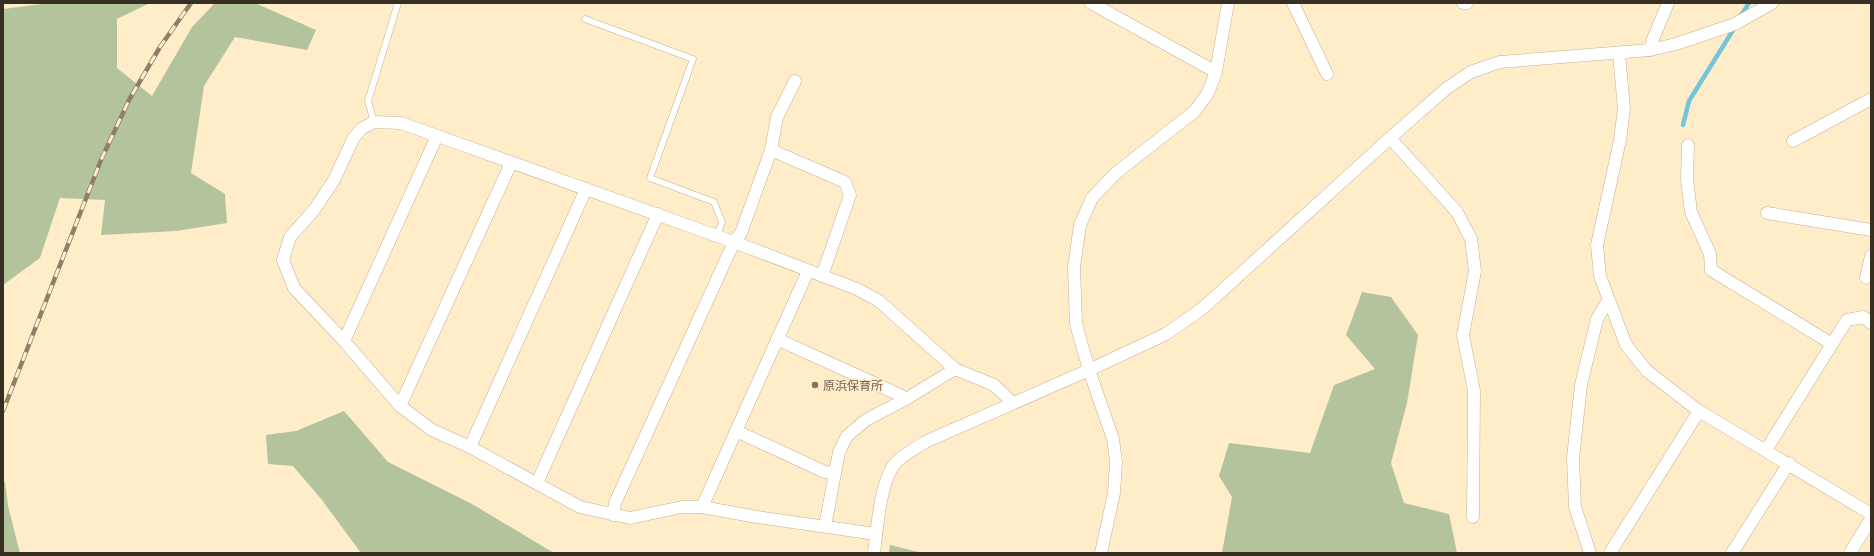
<svg xmlns="http://www.w3.org/2000/svg" width="1874" height="556" font-family="Quicksand,'Noto Sans JP',sans-serif">
	<style>
		.green { fill: #b3c49d }
		.lines { fill: none; stroke-linecap: round; stroke-linejoin: round }
		.stream { stroke: #74c5da; stroke-width: 4.5 }
		.lane-casing { stroke: #c2b190; stroke-width: 7 }
		.street-casing { stroke: #c2b190; stroke-width: 13 }
		.lane { stroke: #fff; stroke-width: 6 }
		.street { stroke: #fff; stroke-width: 12 }
		.rail-casing { stroke: #8c806a; stroke-width: 4.5 }
		.rail { stroke: #ffedca; stroke-width: 3; stroke-dasharray: 9; stroke-linecap: butt }
		.education-dot { fill: #8d6e63; stroke: #ffedca; stroke-width: 1.5 }
		.labels { text-anchor: middle; dominant-baseline: central; stroke-width: 3.5; stroke-linejoin: round; paint-order: stroke }
		.education-label { font-size: 12px; fill: #785e54; stroke: #ffedca; text-anchor: start }
	</style>
	<rect width="100%" height="100%" fill="#ffedca"/>
	<!-- green -->
	<g class="green">
		<polygon points="50,3 150,3 117,19 117,68 152,96 192,27 215,3 255,3 316,30 307,50 235,37 204,86 191,173 225,194 227,223 176,231 101,235 105,200 60,198 40,258 3,285 3,9"/>
		<polygon points="1362,292 1391,297 1418,335 1407,403 1391,463 1404,503 1449,514 1457,553 1222,553 1232,497 1219,476 1229,443 1310,453 1334,385 1375,369 1346,335"/>
		<polygon points="344,411 388,462 472,504 554,553 361,553 322,500 293,466 268,464 266,435 296,431"/>
		<polygon points="3,481 5,482 8,506 20,553 3,553"/>
		<polygon points="890,545 923,553 889,553"/>
	</g>
	<g class="lines">
		<!-- stream -->
		<g class="stream">
			<polyline points="1740,17 1749,3"/>
			<polyline points="1683,125 1689,101 1735,27"/>
		</g>
		<defs>
			<g id="lane">
				<polyline points="585,19 693,59 650,178 714,202 722,222 717,235"/>
				<polyline points="374,122 368,101 398,3"/>
			</g>
			<g id="street">
				<polyline points="1091,3 1216,72"/>
				<polyline points="1293,3 1327,74"/>
				<polyline points="1463,3 1467,3"/>
				<polyline points="1650,50 1653,39 1668,3"/>
				<polyline points="1619,54 1624,108 1620,140 1597,245 1600,276 1626,345 1647,371 1699,411 1871,514"/>
				<polyline points="1390,138 1457,212 1471,239 1475,271 1463,335 1474,391 1473,517"/>
				<polyline points="1793,141 1871,99"/>
				<polyline points="1688,145 1687,179 1691,212 1710,254 1711,270 1832,344"/>
				<polyline points="771,150 845,182 850,195 822,276"/>
				<polyline points="1767,213 1871,230"/>
				<polyline points="1866,278 1871,256"/>
				<polyline points="777,339 900,395 906,399"/>
				<polyline points="344,341 437,136"/>
				<polyline points="400,406 511,163"/>
				<polyline points="736,431 825,472 835,473"/>
				<polyline points="470,447 586,189"/>
				<polyline points="1766,450 1847,320 1863,317 1871,323"/>
				<polyline points="537,483 658,214"/>
				<polyline points="702,507 808,271"/>
				<polyline points="613,515 615,503 734,242 741,233 771,150 777,117 795,81"/>
				<polyline points="825,526 839,452 847,436 866,420 906,399 955,369"/>
				<polyline points="876,534 757,517 702,507 682,507 630,518 580,507 470,447 432,430 400,406 344,341 294,288 283,260 290,237 314,210 334,180 353,139 361,129 374,122 401,123 734,242 857,289 879,301 955,369 994,385 1013,403"/>
				<path d="M874 553C877 529 880 486 893 466 900 456 915 449 925 442L1089 370 1166 334 1203 308 1390 138 1447 88 1471 72 1500 62 1650 50 1676 44 1735 24 1772 3"/>
				<polyline points="1101,553 1114,493 1116,462 1113,439 1089,370 1076,324 1074,267 1080,225 1092,198 1116,173 1195,111 1208,93 1216,72 1228,3"/>
				<polyline points="1590,553 1575,507 1573,458 1581,385 1597,319 1608,301"/>
				<polyline points="1610,553 1699,411"/>
				<polyline points="1732,553 1789,463"/>
				<polyline points="1850,553 1871,519"/>
			</g>
		</defs>
		<!-- lane casing -->
		<use href="#lane" class="lane-casing"/>
		<!-- street casing -->
		<use href="#street" class="street-casing"/>
		<!-- lane -->
		<use href="#lane" class="lane"/>
		<!-- street -->
		<use href="#street" class="street"/>
		<defs>
			<polyline id="rail" points="3,411 101,160 129,100 160,47 191,3"/>
		</defs>
		<!-- rail casing -->
		<use href="#rail" class="rail-casing"/>
		<!-- rail -->
		<use href="#rail" class="rail"/>
	</g>
	<!-- markers -->
	<circle class="education-dot" cx="815" cy="385" r="4"/>
	<g class="labels">
		<!-- education labels -->
		<g class="education-label">
			<text x="823" y="385">原浜保育所</text>
		</g>
	</g>
	<!-- border -->
	<rect width="1874" height="556" fill="none" stroke="#362f22" stroke-width="8"/>
</svg>
